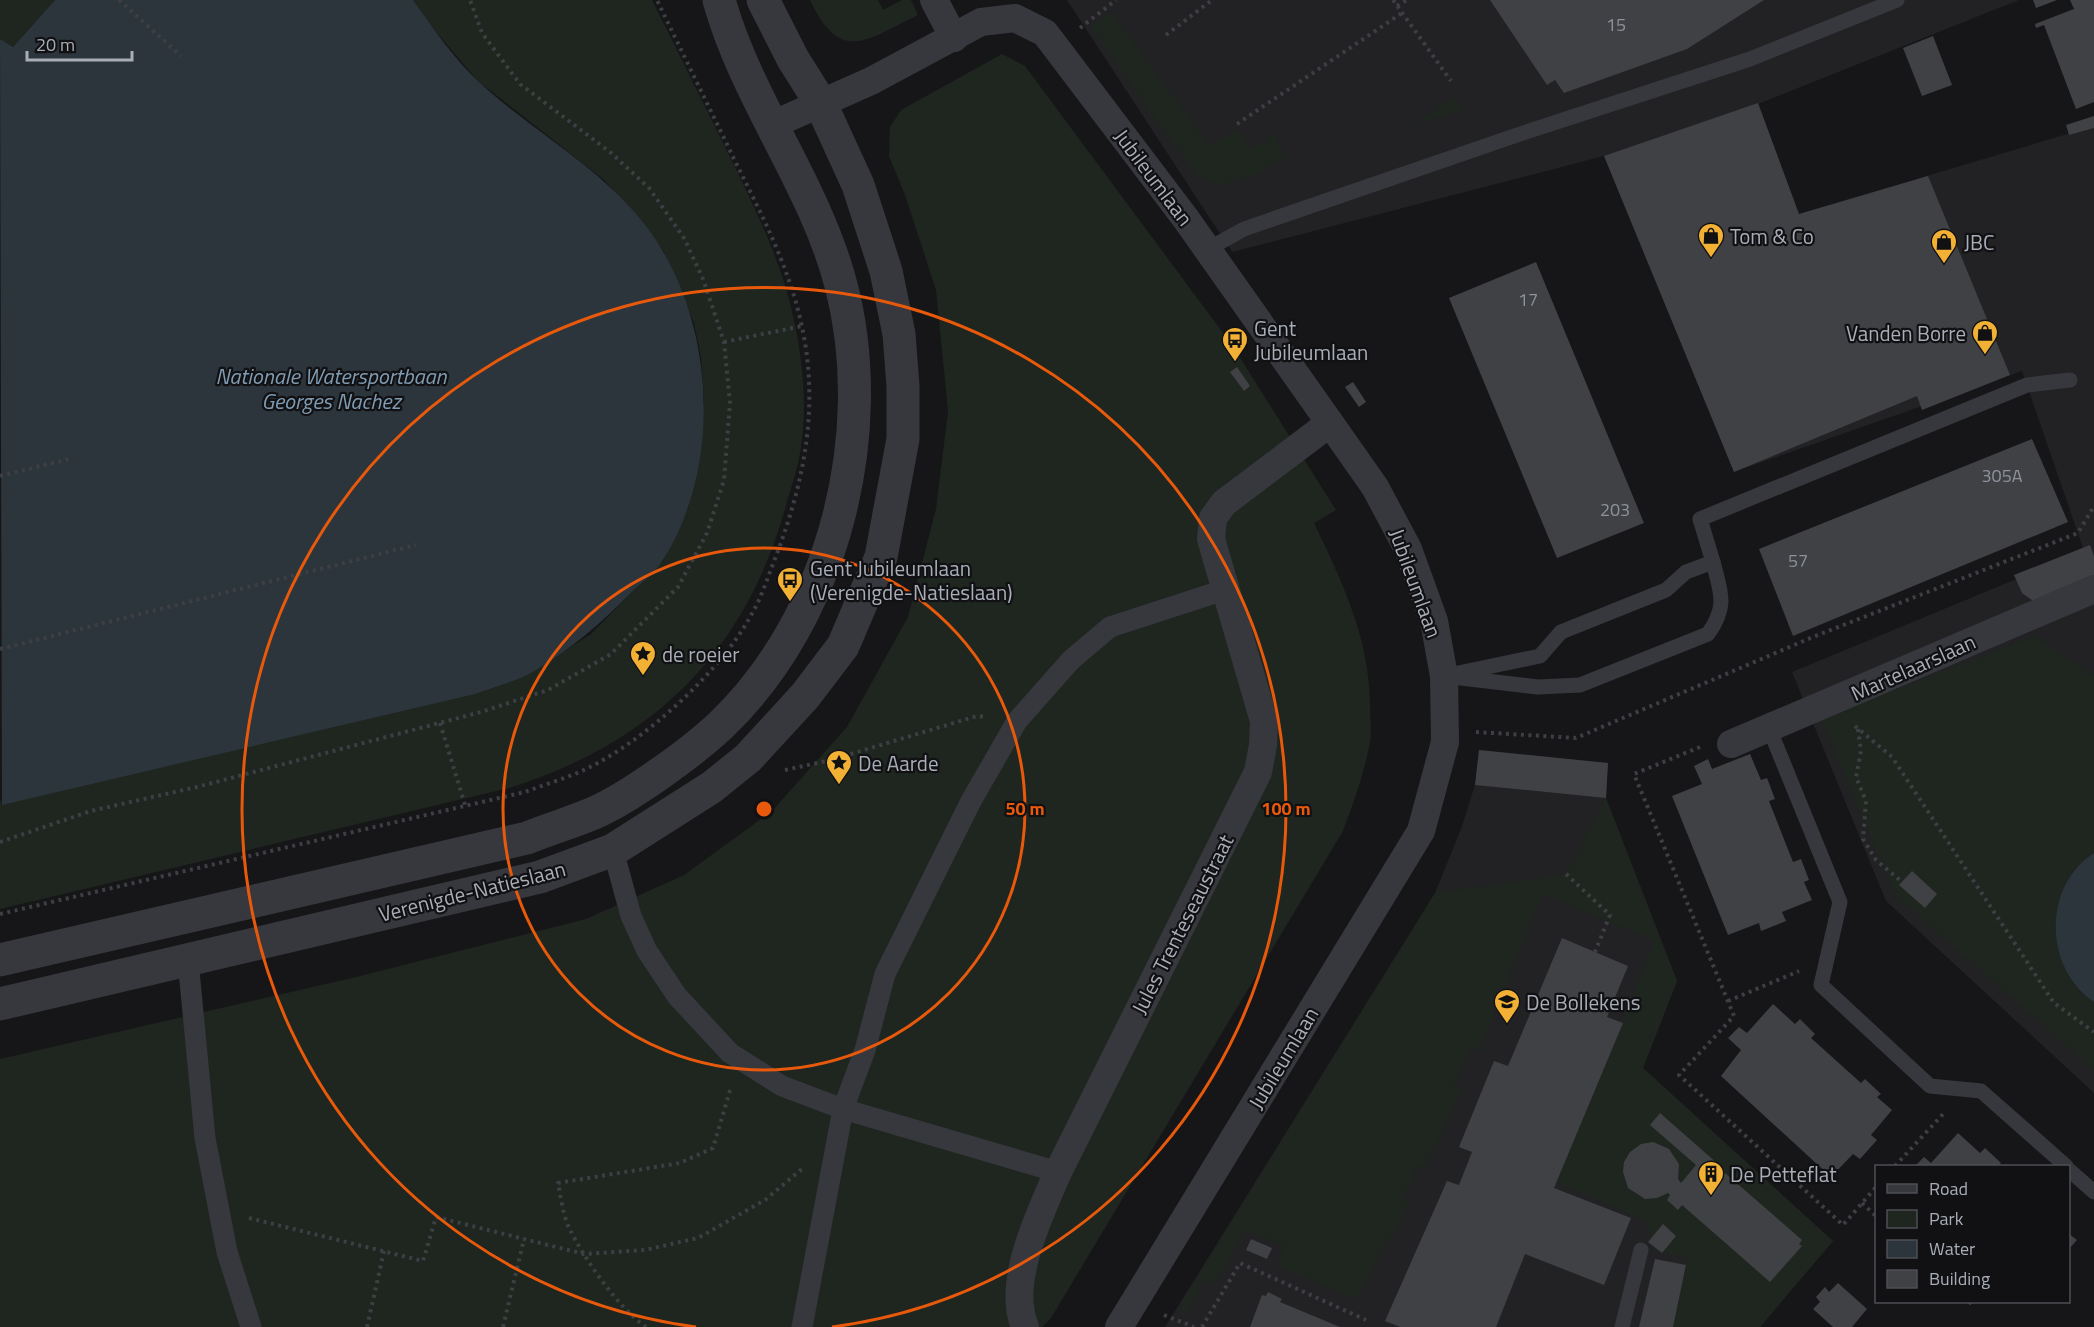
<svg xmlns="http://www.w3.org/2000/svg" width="2094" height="1327" font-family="'Titillium Web',sans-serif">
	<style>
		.built { fill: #222225 }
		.green { fill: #1e261f }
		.water { fill: #2c353c }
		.building { fill: #404145 }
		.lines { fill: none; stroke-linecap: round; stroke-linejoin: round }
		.path { stroke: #3d3f44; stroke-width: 4; stroke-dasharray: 3 4.5; stroke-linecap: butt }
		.service { stroke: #37383d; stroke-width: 15 }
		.pedestrian { stroke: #37383d; stroke-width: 21 }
		.minor { stroke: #37383d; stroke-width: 28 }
		.tertiary { stroke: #37383d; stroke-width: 33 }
		.ring { fill: none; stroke: #e8590c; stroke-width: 3 }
		.labels { text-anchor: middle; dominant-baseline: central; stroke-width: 4.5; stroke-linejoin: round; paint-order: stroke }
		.number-label { font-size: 18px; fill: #8e929b }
		.street-label { font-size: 21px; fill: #a8adb8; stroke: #111113 }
		.poi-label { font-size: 21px; fill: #a8adb8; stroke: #111113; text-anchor: start }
		.water-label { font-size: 22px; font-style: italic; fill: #7f9bb3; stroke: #111113 }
		.centre { fill: #e8590c; stroke: #111113; stroke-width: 3 }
		.ring-label { font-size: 18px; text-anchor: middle; font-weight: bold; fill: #e8590c; stroke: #111113; stroke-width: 4.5; stroke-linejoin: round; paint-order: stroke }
	</style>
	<rect width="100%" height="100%" fill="#161618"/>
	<!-- built -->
	<g class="built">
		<polygon points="1067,0 2019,0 1758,104 1799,214 2094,126 2094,1093 1886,901 1792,672 2084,551 2022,371 1734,472 1604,156 1232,252"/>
		<polygon points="1479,750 1608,763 1606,798 1677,981 1643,1068 1833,1241 1760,1327 1165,1327 1435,893 1461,829 1475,785"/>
	</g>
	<!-- green -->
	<g class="green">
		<polygon points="0,0 55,0 13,47 0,39"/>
		<path d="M413 0H652C677 50 702 100 727 151 753 204 782 261 794 320 803 362 808 410 800 453 797 472 790 490 785 509 744 654 652 743 509 788L0 909V798L2 804 529 674 591 634 663 561 688 508 701 447 704 401 701 357 694 323 675 276 664 252 645 225 603 179 478 81 431 26Z"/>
		<path d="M810 0H878L883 10 902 0H911L918 15C866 40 841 65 810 0Z"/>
		<polygon points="1111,12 1210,146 1237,128 1251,149 1273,133 1286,155 1257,175 1222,185 1197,176 1090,27"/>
		<path d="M1002 54 1025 66 1232 345 1336 510 1314 523C1343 583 1371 642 1370 710 1370 721 1372 732 1370 743 1364 773 1354 802 1343 831L1051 1318 1042 1327H0V1059L352 978 586 919 684 875 772 811 847 727 908 617 936 509 948 411 936 290 905 195 889 156 890 127 901 110Z"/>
		<polygon points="1453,97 1462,110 1413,126"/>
		<path d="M2035 636 2094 676V853C2060 875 2057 902 2061 939 2065 968 2067 985 2094 1002V1070L1895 895 1821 718Z"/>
		<polygon points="1606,798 1677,981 1643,1068 1833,1241 1760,1327 1673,1327 1688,1259 1654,1250 1647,1222 1556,1182 1623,1023 1654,941 1543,894 1478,1052 1470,1048 1454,1086 1462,1090 1426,1167 1419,1164 1402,1199 1409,1203 1357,1299 1276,1266 1284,1246 1247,1230 1214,1284 1205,1280 1187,1313 1181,1310 1182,1302 1435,893 1566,874"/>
	</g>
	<!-- water -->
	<g class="water">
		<path d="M55 0H413C433 28 454 59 479 82 533 132 601 167 646 226 715 316 724 464 663 560 656 572 641 583 631 593 600 624 569 651 531 673 514 682 493 687 475 694L2 805 0 39 13 47Z"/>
		<path d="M2094 853V1002C2044 969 2042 886 2094 853Z"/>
	</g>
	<!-- building -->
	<g class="building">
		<polygon points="1490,0 1764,0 1687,49 1564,93 1555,80 1547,85"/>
		<polygon points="2033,0 2057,0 2036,8"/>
		<polygon points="2070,0 2094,0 2094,102 2076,109 2044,25 2036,28 2035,24 2074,9"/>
		<polygon points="1933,36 1952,85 1922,96 1903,48"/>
		<polygon points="1758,103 1799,214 1928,176 2010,375 1922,410 1917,396 1734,472 1604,156"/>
		<polygon points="2094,116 2094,128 2069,135 2066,125"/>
		<polygon points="1536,262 1644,523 1557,558 1449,298"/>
		<polygon points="1237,367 1250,386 1244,391 1230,372"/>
		<polygon points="1353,382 1366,402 1359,407 1345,387"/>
		<polygon points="2032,439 2068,522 1793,636 1759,549"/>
		<polygon points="2090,545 2094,556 2094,579 2036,603 2022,593 2014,575"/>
		<polygon points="1479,750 1608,763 1606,798 1475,785"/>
		<polygon points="1750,754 1761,780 1767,778 1775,799 1769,801 1793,862 1801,859 1809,880 1804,882 1812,900 1782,912 1786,921 1761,931 1759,923 1728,935 1672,796 1702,784 1694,766 1708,759 1712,769"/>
		<polygon points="1912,871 1937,894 1925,908 1899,885"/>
		<polygon points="1562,938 1628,966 1607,1017 1623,1023 1554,1188 1631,1218 1604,1285 1525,1254 1496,1327 1400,1327 1385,1321 1447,1181 1459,1185 1472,1152 1459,1147 1494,1061 1508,1066"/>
		<polygon points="1773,1004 1795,1024 1800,1019 1815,1034 1811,1038 1861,1083 1865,1079 1881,1094 1877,1097 1892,1110 1871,1135 1877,1140 1860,1159 1853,1154 1831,1177 1721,1076 1741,1050 1728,1038 1739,1027 1747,1033"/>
		<polygon points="1660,1113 1718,1164 1714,1169 1722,1176 1725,1173 1802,1240 1799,1244 1802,1246 1770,1282 1682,1205 1678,1210 1667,1200 1670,1195 1668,1193 1657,1198 1645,1199 1628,1188 1623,1172 1624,1162 1630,1152 1641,1144 1653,1142 1669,1149 1679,1164 1678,1179 1681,1183 1696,1165 1650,1125"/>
		<polygon points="1958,1133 1980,1153 1985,1148 2001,1163 1998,1166 1915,1166 1924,1157 1931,1163"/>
		<polygon points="1663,1224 1676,1236 1662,1253 1648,1242"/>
		<polygon points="2068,1233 2077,1240 2068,1250"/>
		<polygon points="1251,1239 1272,1248 1267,1259 1246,1250"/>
		<polygon points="1655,1259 1686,1265 1673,1327 1639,1327"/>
		<polygon points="1838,1283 1867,1309 1852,1327 1833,1327 1813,1309 1820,1302 1816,1297 1825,1287 1829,1292"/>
		<polygon points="1268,1292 1282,1299 1280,1302 1340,1327 1250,1327 1262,1295 1266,1296"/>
	</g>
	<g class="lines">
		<!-- path -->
		<g class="path">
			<polyline points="119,0 181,56"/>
			<polyline points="1393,0 1451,81"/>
			<polyline points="1397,6 1407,0"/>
			<polyline points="1080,28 1116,0"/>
			<polyline points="1166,35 1212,0"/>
			<polyline points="1237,124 1402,13"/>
			<polyline points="724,342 802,326"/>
			<polyline points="0,476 69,459"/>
			<polyline points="0,649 416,545"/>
			<polyline points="440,723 465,805"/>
			<polyline points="1855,726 1892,757 2054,1003 2094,1032"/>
			<polyline points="1858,729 1861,751 1856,777 1866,801 1863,839 1876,860 1902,882"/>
			<polyline points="1476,732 1576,738 1813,637 2078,533 2094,506"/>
			<polyline points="1700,747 1634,774 1734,1016 1679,1075 1843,1225 1876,1187"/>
			<polyline points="785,770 831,760 977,716 986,717"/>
			<polyline points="0,842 91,811 197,787 481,712 548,690 611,654 678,587 707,533 724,480 730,403 724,342 703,279 684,238 649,188 610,152 520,84 482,33 470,0"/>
			<polyline points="1566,874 1610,915 1595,952"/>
			<path d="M0 914 525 792C545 784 568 778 588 768 644 741 720 672 750 617 760 601 766 582 773 564 803 487 820 410 802 327 790 269 762 215 736 163 710 109 683 54 657 0"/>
			<polyline points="1728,1001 1799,971"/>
			<polyline points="1895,1166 1944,1113"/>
			<polyline points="1862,1203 1876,1216"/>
			<polyline points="249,1218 423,1261 436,1217 584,1254 645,1250 698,1238 765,1200 803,1168"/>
			<polyline points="1969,1302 1972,1304"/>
			<polyline points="1164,1315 1194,1327"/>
			<polyline points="367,1327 384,1251"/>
			<polyline points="503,1327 524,1239"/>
			<path d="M646 1327C618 1308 584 1258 569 1228 563 1215 561 1198 558 1183L680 1163 713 1148 731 1087"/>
			<polyline points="1202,1327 1240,1263 1366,1320"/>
		</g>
		<!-- service -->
		<g class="service">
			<polyline points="1208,249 1244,229 1520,134 1750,59 1897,0"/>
			<path d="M1713 562C1721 593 1728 606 1708 634L1580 685 1538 687 1444 676 1540 656 1561 632 1666 590 1686 572Z"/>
			<polyline points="1713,562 1700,519 2027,385 2070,380"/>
			<polyline points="1769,728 1840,902 1821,985 1930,1086 1981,1091 2066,1166"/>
			<polyline points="2068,1169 2094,1192"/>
			<polyline points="1622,1327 1641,1250"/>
		</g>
		<!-- pedestrian -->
		<g class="pedestrian">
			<polyline points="613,850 631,916 647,951 677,996 730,1053 782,1086 843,1109 1058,1172"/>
			<polyline points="188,960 205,1138 227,1252 251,1327"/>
			<polyline points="802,1327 843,1109 865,1050 885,974 971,801 1017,721 1071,660 1110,627 1224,590"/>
		</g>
		<!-- minor -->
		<g class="minor">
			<polyline points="934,0 954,38"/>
			<polyline points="772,125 871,81 981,22 1015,18 1045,33 1186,219 1330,423 1375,487 1408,549 1434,621 1444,676 1445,742 1421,831 1119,1327"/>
			<polyline points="1731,744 2094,589"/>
			<path d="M1025 1327C1006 1282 1040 1214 1058 1172L1258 772 1263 745 1264 721 1211 539 1213 518 1224 503 1330 423"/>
		</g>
		<!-- tertiary -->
		<g class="tertiary">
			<path d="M0 960 527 838C549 829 573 822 594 813 630 797 691 753 720 726 833 619 880 434 841 285 815 185 747 100 719 0"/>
			<polyline points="0,1004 540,877 613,850 712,787 748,758 805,696 843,646 881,557 903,439 903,386 899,334 886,271 858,185 820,102 793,59 763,0"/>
		</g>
	</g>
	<!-- distance rings -->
	<g class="ring">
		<circle cx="764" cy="809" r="261"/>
		<path d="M696 1327A522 522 0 1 1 832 1327"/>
	</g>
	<!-- icons -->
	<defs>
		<symbol id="shop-pin" viewBox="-11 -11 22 30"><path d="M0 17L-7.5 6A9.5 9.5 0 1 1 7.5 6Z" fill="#f2b134" stroke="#111113"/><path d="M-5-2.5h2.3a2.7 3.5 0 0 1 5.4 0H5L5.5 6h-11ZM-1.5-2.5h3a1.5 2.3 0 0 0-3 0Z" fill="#111"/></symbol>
		<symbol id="bus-pin" viewBox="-11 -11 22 30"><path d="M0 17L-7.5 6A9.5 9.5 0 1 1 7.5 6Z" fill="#f2b134" stroke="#111113"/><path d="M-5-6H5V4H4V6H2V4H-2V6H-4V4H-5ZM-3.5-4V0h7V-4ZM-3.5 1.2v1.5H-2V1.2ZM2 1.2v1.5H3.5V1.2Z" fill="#111"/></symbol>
		<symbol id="sight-pin" viewBox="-11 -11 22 30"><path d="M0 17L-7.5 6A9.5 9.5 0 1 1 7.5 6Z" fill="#f2b134" stroke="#111113"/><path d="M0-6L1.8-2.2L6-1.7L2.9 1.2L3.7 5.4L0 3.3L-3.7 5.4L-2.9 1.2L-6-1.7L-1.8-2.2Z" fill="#111"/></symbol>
		<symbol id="school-pin" viewBox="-11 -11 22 30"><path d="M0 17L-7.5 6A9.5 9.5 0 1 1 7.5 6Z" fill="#f2b134" stroke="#111113"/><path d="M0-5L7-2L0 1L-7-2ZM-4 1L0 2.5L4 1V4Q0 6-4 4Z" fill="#111"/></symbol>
		<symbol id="building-pin" viewBox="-11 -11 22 30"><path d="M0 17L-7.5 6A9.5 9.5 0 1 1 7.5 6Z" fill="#f2b134" stroke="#111113"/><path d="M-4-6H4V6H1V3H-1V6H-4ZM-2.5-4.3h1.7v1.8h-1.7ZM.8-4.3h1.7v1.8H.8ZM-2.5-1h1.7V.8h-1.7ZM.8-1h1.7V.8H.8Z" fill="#111"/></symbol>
	</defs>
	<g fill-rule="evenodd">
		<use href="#shop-pin" x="1696" y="221" width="30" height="40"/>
		<use href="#shop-pin" x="1929" y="227" width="30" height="40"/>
		<use href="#shop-pin" x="1970" y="318" width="30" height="40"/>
		<use href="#bus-pin" x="1220" y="325" width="30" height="40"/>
		<use href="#bus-pin" x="775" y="565" width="30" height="40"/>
		<use href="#sight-pin" x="628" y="639" width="30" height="40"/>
		<use href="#sight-pin" x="824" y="748" width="30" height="40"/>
		<use href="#school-pin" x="1492" y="987" width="30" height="40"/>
		<use href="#building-pin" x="1696" y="1159" width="30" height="40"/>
	</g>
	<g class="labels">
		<!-- number labels -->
		<g class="number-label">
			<text x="1616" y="24">15</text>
			<text x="1528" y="299">17</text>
			<text x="2002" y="475">305A</text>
			<text x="1615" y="509">203</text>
			<text x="1798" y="560">57</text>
		</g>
		<!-- street labels -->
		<g class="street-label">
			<text transform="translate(1154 177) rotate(53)">Jubileumlaan</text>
			<text transform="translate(1416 583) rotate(70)">Jubileumlaan</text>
			<text transform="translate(1913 667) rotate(-24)">Martelaarslaan</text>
			<text transform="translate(472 891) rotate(-14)">Verenigde-Natieslaan</text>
			<text transform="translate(1182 924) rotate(-63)">Jules Trenteseaustraat</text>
			<text transform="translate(1283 1058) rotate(-59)">Jubileumlaan</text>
		</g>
		<!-- poi labels -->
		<g class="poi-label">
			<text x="1730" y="236">Tom &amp; Co</text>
			<text x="1964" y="242">JBC</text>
			<text x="1254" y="328">Gent<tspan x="1254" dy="24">Jubileumlaan</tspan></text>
			<text x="1966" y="333" text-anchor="end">Vanden Borre</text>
			<text x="810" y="568">Gent Jubileumlaan<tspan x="810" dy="24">(Verenigde-Natieslaan)</tspan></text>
			<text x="662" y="654">de roeier</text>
			<text x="858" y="763">De Aarde</text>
			<text x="1526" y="1002">De Bollekens</text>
			<text x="1730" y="1174">De Petteflat</text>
		</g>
		<!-- water labels -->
		<g class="water-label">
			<text x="331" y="376">Nationale Watersportbaan<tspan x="331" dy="25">Georges Nachez</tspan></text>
		</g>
	</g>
	<circle cx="764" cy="809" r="9" class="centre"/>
	<g class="ring-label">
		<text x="1025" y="815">50 m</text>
		<text x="1286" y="815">100 m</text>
	</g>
	<!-- legend -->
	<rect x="1875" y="1165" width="195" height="138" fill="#111113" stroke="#4d4f55" stroke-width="1.5"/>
	<rect x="1887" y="1184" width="30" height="9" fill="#37383d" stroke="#4d4f55" stroke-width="1.5"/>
	<text x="1929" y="1195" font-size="18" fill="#a8adb8">Road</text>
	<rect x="1887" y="1210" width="30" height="18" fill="#1e261f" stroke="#4d4f55" stroke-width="1.5"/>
	<text x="1929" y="1225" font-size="18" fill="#a8adb8">Park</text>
	<rect x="1887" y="1240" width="30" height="18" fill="#2c353c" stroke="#4d4f55" stroke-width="1.5"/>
	<text x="1929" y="1255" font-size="18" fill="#a8adb8">Water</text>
	<rect x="1887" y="1270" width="30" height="18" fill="#404145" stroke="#4d4f55" stroke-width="1.5"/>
	<text x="1929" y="1285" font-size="18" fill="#a8adb8">Building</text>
	<!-- scale -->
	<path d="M27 51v9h105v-9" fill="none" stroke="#a8adb8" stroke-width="3"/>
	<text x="36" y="51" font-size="18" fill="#a8adb8" stroke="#111113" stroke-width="4.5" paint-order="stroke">20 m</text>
</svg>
